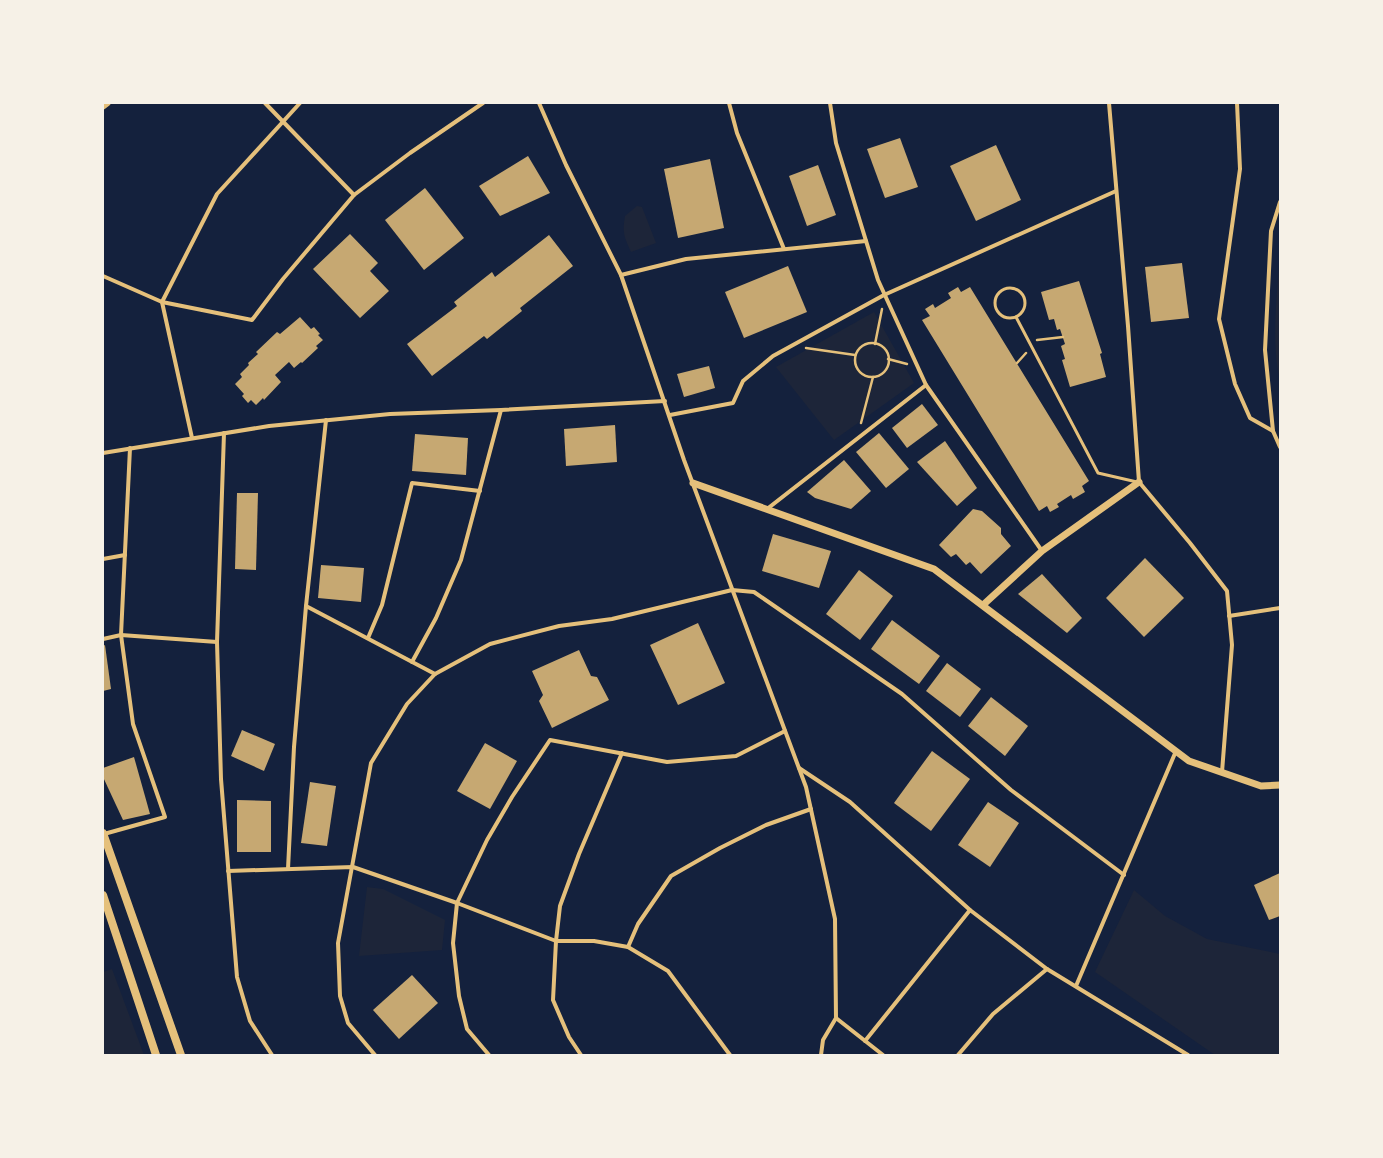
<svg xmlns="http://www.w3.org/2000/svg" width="1383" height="1158" font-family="Signika,sans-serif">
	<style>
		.green { fill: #1d2539 }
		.building { fill: #c6a872 }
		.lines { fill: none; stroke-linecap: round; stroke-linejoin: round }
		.path { stroke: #e5c07b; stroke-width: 2.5 }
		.service { stroke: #e5c07b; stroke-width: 3 }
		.minor { stroke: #e5c07b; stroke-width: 4 }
		.tertiary { stroke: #e5c07b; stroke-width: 7 }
		.secondary { stroke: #e5c07b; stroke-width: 8 }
	</style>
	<rect width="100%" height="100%" fill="#14213d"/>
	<!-- green -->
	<g class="green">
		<path d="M637 206 642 207 656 243 631 252C624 237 622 232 625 216Z"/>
		<path d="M1280 255V379C1271 346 1277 291 1280 255Z"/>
		<polygon points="874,312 914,383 834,440 776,367"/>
		<polygon points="367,887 383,889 445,920 442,950 359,956"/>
		<polygon points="1134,890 1165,916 1207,939 1280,954 1280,1055 1215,1055 1095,972"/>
		<polygon points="112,969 144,1055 103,1055 103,972"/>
	</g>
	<!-- building -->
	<g class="building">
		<polygon points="900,138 918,187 885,198 867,149"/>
		<polygon points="996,145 1021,200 976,221 950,166"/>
		<polygon points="528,156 550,193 500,216 479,186"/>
		<polygon points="710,159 724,228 678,238 664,169"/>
		<polygon points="818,165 836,215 807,226 789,176"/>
		<polygon points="425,188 464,238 424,270 385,220"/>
		<polygon points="350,234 378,263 370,271 389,291 360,318 313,269"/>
		<polygon points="549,235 573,266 520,308 522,311 487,339 484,336 432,376 407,344 457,306 454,302 492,272 495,277"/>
		<polygon points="1182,263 1189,318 1151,322 1145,267"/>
		<polygon points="788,266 807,312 744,338 725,292"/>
		<polygon points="1079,281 1102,353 1100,354 1106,377 1070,387 1062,360 1065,359 1061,346 1065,344 1060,329 1057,330 1054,319 1049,320 1041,292"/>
		<polygon points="958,287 961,292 970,287 1089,481 1082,486 1085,492 1073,499 1071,495 1057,504 1059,507 1050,512 1047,506 1039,511 922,320 930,316 925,309 933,304 935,308 951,298 948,293"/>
		<polygon points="300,317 311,329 314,327 320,334 318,335 323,340 316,346 318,348 302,363 301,362 294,368 289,362 275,375 281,382 264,400 263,398 256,405 251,400 248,403 242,396 244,394 235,384 242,377 240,374 249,365 248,363 258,354 256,352 277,332 280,334"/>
		<polygon points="709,366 715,388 684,397 677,374"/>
		<polygon points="922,404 938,425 907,448 892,428"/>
		<polygon points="615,425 617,462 566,466 564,429"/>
		<polygon points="879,433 909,469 886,488 856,452"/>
		<polygon points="415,434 468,438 466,475 412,471"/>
		<polygon points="945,441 977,488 957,506 917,462"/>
		<polygon points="844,460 871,491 851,509 815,498 807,492"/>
		<polygon points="237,493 258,493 256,570 235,569"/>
		<polygon points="973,509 982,511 1001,528 1001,534 1011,546 981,574 970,562 966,565 956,554 951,557 939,545"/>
		<polygon points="773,534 831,551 819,588 762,571"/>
		<polygon points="1145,558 1184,598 1144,637 1106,598"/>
		<polygon points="321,565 364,568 361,602 318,598"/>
		<polygon points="859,570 893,596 860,640 826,614"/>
		<polygon points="1042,574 1082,618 1067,633 1018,594"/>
		<polygon points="892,620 940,656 919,684 871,649"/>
		<polygon points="698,623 725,683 678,705 650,645"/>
		<polygon points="105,645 111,689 103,691 103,646"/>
		<polygon points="579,650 591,676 597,677 609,700 552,728 539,701 543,695 532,671"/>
		<polygon points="947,663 981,689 960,717 926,691"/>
		<polygon points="991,697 1028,726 1005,756 968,726"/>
		<polygon points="242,730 275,744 264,771 231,756"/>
		<polygon points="485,743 517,761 490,809 457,791"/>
		<polygon points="932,751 970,779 931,831 894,803"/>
		<polygon points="134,757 150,814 123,820 103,777 103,768"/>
		<polygon points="310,782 336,786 327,846 301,843"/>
		<polygon points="237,800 271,801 271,852 237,852"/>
		<polygon points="988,802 1019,823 990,867 958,845"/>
		<polygon points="1280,873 1280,916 1269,920 1254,885"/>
		<polygon points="412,975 438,1003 399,1039 373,1010"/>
	</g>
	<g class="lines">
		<!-- path -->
		<g class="path">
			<polyline points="1037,340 1063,337"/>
			<circle cx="872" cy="360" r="17"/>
			<polyline points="875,344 882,309"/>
			<polyline points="806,348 855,355"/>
			<polyline points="888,359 907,364"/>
			<polyline points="1017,363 1026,353"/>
			<polyline points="861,423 873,377"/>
		</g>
		<!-- service -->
		<g class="service">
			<circle cx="1010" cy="303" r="15"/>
			<polyline points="1016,317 1098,473 1137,482"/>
		</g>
		<!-- minor -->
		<g class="minor">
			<polyline points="265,103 354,195"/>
			<polyline points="539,103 566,165 621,275 684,460 806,787 835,919 836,1018 823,1040 821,1055"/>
			<polyline points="729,103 737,133 784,249"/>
			<polyline points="830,103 836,143 878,280 926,385 1042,551"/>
			<polyline points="1109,103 1128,326 1139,482 1190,543 1227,591 1232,645 1222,772"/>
			<polyline points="1237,103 1240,169 1219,319 1235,384 1250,418 1273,431"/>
			<polyline points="1280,202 1271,231 1265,350 1273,431 1280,447"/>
			<polyline points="621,275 686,259 866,241"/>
			<polyline points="103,276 162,302 252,320 283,279 354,195 410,153 483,103"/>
			<polyline points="670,415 733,403 743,381 773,356 884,295 1116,191"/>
			<polyline points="224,433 217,642 221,779 237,977 250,1021 272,1055"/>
			<polyline points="192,438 162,302 217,194 300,103"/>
			<polyline points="103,453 269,426 390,414 501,410 665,401"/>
			<polyline points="767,509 926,385"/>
			<polyline points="103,559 125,555"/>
			<polyline points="306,606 435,674"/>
			<polyline points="1229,616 1280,608"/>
			<polyline points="368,638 382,605 412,483 480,491"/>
			<polyline points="103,639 121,635 217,642"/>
			<polyline points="412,662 436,618 461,560 501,410"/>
			<polyline points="799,768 850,802 970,910 1047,969 1188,1055"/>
			<polyline points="104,834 165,817 133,724 121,635 130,448"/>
			<polyline points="288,869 294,747 306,606 326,420"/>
			<polyline points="228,871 353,867 457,903 556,941 594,941 628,947 668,971 730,1055"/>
			<polyline points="628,947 638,924 671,876 720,848 766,825 811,809"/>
			<polyline points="1076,986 1176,751"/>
			<polyline points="836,1018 883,1055"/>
			<polyline points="865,1041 970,910"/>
			<polyline points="375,1055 348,1023 340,996 338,943 371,763 407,704 435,674 490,644 559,626 612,619 732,590 754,592 902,694 1011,790 1124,875"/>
			<polyline points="489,1055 467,1029 459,996 453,943 457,903 487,840 512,797 550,740 667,762 736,756 785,731"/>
			<polyline points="581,1055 569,1037 553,1000 556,941 560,906 579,854 622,753"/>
			<polyline points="958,1055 993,1014 1047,969"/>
		</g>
		<!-- tertiary -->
		<g class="tertiary">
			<polyline points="103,106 107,103"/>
			<polyline points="693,483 934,569 1189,761 1261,786 1280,785"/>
			<polyline points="983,605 1042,551 1139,482"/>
		</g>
		<!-- secondary -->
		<g class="secondary">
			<polyline points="103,833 181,1055"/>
			<polyline points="103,895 156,1055"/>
		</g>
	</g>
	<!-- border -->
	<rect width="1383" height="1158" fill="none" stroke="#f6f1e7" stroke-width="208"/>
</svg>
